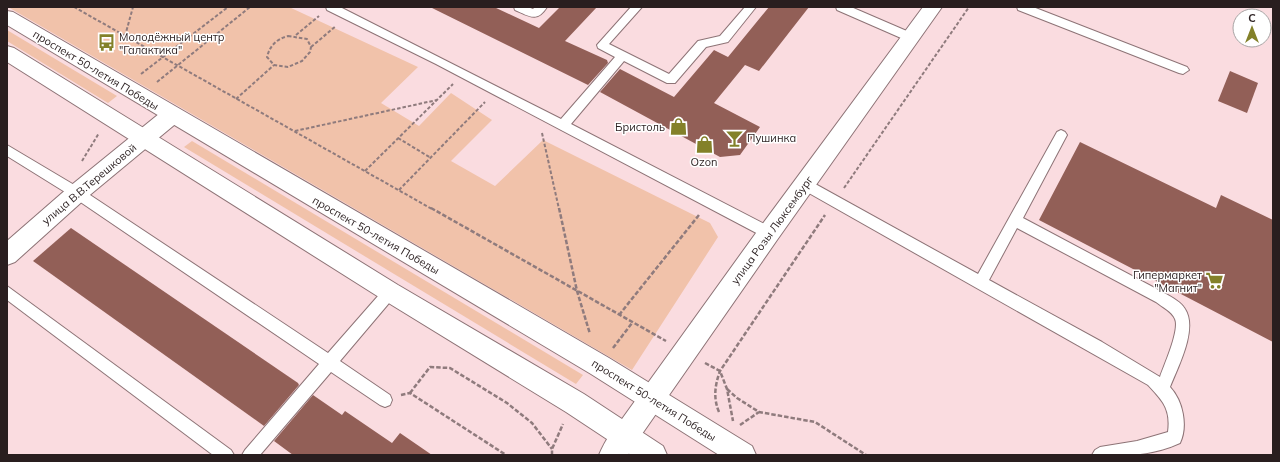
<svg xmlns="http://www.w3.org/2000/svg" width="1280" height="462" font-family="Mulish,sans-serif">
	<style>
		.green { fill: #f1c2aa }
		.building { fill: #925f57 }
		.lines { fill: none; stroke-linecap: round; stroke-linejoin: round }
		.lane-casing { stroke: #8d7376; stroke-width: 2 }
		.street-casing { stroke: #8d7376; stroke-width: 2 }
		.secondary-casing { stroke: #8d7376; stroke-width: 2 }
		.primary-casing { stroke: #8d7376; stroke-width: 2 }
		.path-far1 { stroke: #8f7b7d; stroke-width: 2; stroke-dasharray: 3.5 2; stroke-linecap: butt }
		.path { stroke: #8f7b7d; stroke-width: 2.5; stroke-dasharray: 4.5 2; stroke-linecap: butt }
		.lane { fill: #fff; fill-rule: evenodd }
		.street { fill: #fff; fill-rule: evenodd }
		.secondary { fill: #fff; fill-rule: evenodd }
		.primary { fill: #fff; fill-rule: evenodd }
		.labels { text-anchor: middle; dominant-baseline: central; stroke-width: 3; stroke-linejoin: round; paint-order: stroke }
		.poi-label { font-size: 11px; fill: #291e1f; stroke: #fff; text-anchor: start }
		.street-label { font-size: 11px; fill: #291e1f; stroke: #fff }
	</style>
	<rect width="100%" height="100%" fill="#fadce0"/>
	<!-- green -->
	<g class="green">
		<polygon points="8,7 289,7 418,67 381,103 419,126 451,93 492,120 451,161 495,186 543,140 710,223 718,237 632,370"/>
		<polygon points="7,30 117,96 108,103 7,41"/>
		<polygon points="192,141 583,375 576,384 184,147"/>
	</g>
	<!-- building -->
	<g class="building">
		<polygon points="430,7 494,7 539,28 560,7 597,7 565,41 607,60 608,63 588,85"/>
		<polygon points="769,7 809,7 759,71 745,65 714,103 760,127 740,155 720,157 600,92 620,69 674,97 714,50 728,57"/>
		<polygon points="1230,71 1258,83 1247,113 1218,101"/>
		<polygon points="1080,142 1216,208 1221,195 1273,220 1273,342 1039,220"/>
		<polygon points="71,228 298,383 299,385 264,426 33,261"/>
		<polygon points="313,395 342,415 345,411 392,443 400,433 432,455 293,455 274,441"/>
	</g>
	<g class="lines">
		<defs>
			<g id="lane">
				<polygon points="326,7 340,7 561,119 615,57 598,48 597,45 631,7 642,7 609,44 669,74 698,41 720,36 745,7 756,7 728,42 706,47 675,83 667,83 624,61 571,124 774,229 776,233 774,237 769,239 764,237 436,64 327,10"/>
				<path d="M514 7H528L533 9 535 7H547C537 23 529 16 515 10Z"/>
				<polygon points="836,7 851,7 916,35 917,38 916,41 908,41 837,10"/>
				<polygon points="1017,7 1033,7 1187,67 1189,70 1183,74 1179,73 1018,10"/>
				<path d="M1061 130 1065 132 1067 135 1023 218 1166 294C1173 298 1181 302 1185 309 1198 329 1178 367 1170 387 1183 401 1188 426 1180 443 1149 457 1126 455 1092 455L1095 450 1100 447 1137 441 1168 432C1171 409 1163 401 1148 385L800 188 798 184 800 180 804 179 808 180 978 274 1057 132ZM1017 228 1156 302C1162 307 1172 311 1175 319 1180 330 1164 365 1160 377L1102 342 989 280Z"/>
				<polygon points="7,145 81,189 328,353 385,288 390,286 395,288 397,292 395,296 340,361 390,395 392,400 390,405 385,407 380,405 331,372 260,455 242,455 245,450 319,364 73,197 7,156"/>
				<polygon points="7,286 231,450 234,455 213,455 7,300"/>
			</g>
			<path id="street" d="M626 422 635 426 639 435 628 455H599C605 441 612 428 626 422Z"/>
			<g id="secondary">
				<polygon points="923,7 942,7 777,240 635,444 626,448 617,444 613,435 617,426 761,226"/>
				<polygon points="172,107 179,109 182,115 179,121 85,199 15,262 7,265 7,241 69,187 165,109"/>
			</g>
			<g id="primary">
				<polygon points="7,11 13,12 609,358 752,446 756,455 719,455 591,374 7,25"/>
				<polygon points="7,46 14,48 398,285 584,394 663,446 667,455 631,455 566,412 382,299 7,62"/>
			</g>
		</defs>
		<!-- lane casing -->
		<use href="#lane" class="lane-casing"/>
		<!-- street casing -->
		<use href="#street" class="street-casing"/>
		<!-- secondary casing -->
		<use href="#secondary" class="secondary-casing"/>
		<!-- primary casing -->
		<use href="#primary" class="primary-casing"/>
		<!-- path-far1 -->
		<g class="path-far1">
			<polyline points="74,7 432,209"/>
			<polyline points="296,35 319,16"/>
			<polyline points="125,36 133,7"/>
			<path d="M288 36 307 39 311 47 310 52 302 61 288 67 274 65 267 57C270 45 277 39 288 36Z"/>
			<polyline points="311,47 336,26"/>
			<polyline points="141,74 228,7"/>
			<polyline points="157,82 250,7"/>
			<polyline points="236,99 274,65"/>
			<polyline points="295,131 437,100"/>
			<polyline points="542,133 559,209"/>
			<polyline points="398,138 431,158"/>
			<polyline points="82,161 99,133"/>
			<polyline points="365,171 453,84"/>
			<polyline points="844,188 969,7"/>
			<polyline points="399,190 485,102"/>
		</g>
		<!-- path -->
		<g class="path">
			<polyline points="431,208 666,341"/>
			<polyline points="559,208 577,291 590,334"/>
			<polyline points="619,315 699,215"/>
			<polyline points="613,348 632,323"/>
			<polyline points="705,363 720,371 727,389 733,421"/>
			<polyline points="727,389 737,398 759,412 815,422 866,455"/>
			<polyline points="410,393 430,367 450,368 507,403 532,423 552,449"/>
			<polyline points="401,395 410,393 506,455"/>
			<path d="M719 412C713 398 715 385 720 371L825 215"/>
			<polyline points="740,425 759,412"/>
			<polyline points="552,455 552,449 563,424"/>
		</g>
		<!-- lane -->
		<use href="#lane" class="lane"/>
		<!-- street -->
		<use href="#street" class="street"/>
		<!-- secondary -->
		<use href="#secondary" class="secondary"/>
		<!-- primary -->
		<use href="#primary" class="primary"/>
	</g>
	<!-- icons -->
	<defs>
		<symbol id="bus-bare" viewBox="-9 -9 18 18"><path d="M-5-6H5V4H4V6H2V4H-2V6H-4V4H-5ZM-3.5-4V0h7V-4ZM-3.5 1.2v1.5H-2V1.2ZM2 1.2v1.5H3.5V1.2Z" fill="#838129" stroke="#fff" stroke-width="2.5" paint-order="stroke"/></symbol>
		<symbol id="shop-bare" viewBox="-9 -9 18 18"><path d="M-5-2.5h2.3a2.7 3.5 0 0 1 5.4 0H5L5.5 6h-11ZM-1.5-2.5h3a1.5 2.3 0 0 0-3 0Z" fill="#838129" stroke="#fff" stroke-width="2.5" paint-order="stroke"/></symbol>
		<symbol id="bar-bare" viewBox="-9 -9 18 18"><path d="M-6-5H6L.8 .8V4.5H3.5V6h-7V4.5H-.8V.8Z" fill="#838129" stroke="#fff" stroke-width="2.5" paint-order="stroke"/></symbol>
		<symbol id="supermarket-bare" viewBox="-9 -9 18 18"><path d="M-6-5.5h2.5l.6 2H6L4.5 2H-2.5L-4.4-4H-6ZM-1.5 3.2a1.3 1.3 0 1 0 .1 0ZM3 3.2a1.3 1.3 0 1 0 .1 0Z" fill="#838129" stroke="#fff" stroke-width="2.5" paint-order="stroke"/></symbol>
	</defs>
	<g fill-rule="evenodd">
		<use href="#bus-bare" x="94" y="30" width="25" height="25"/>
		<use href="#shop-bare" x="666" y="114" width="25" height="25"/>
		<use href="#bar-bare" x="722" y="126" width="25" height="25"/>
		<use href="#shop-bare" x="692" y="132" width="25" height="25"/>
		<use href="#supermarket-bare" x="1202" y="268" width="25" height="25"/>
	</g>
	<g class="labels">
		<!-- poi labels -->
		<g class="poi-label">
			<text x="119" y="37">Молодёжный центр<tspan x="119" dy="13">"Галактика"</tspan></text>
			<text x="665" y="127" text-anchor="end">Бристоль</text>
			<text x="747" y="138">Пушинка</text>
			<text x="704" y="162" text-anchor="middle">Ozon</text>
			<text x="1202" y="275" text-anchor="end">Гипермаркет<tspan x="1202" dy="13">"Магнит"</tspan></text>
		</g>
		<!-- street labels -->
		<g class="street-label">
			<text transform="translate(96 70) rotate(31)">проспект 50-летия Победы</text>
			<text transform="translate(89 184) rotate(-40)">улица В.В.Терешковой</text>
			<text transform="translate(772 230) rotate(-54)">улица Розы Люксембург</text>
			<text transform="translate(376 235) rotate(30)">проспект 50-летия Победы</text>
			<text transform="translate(654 400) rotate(32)">проспект 50-летия Победы</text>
		</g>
	</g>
	<!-- border -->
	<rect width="1280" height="462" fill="none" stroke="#291e1f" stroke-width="16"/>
	<!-- north arrow -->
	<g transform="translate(1252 28)"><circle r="19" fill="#ffffff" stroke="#a9a5a5"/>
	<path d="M0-3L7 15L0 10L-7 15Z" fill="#838129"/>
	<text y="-6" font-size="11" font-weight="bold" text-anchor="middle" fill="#291e1f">С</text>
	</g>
</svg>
